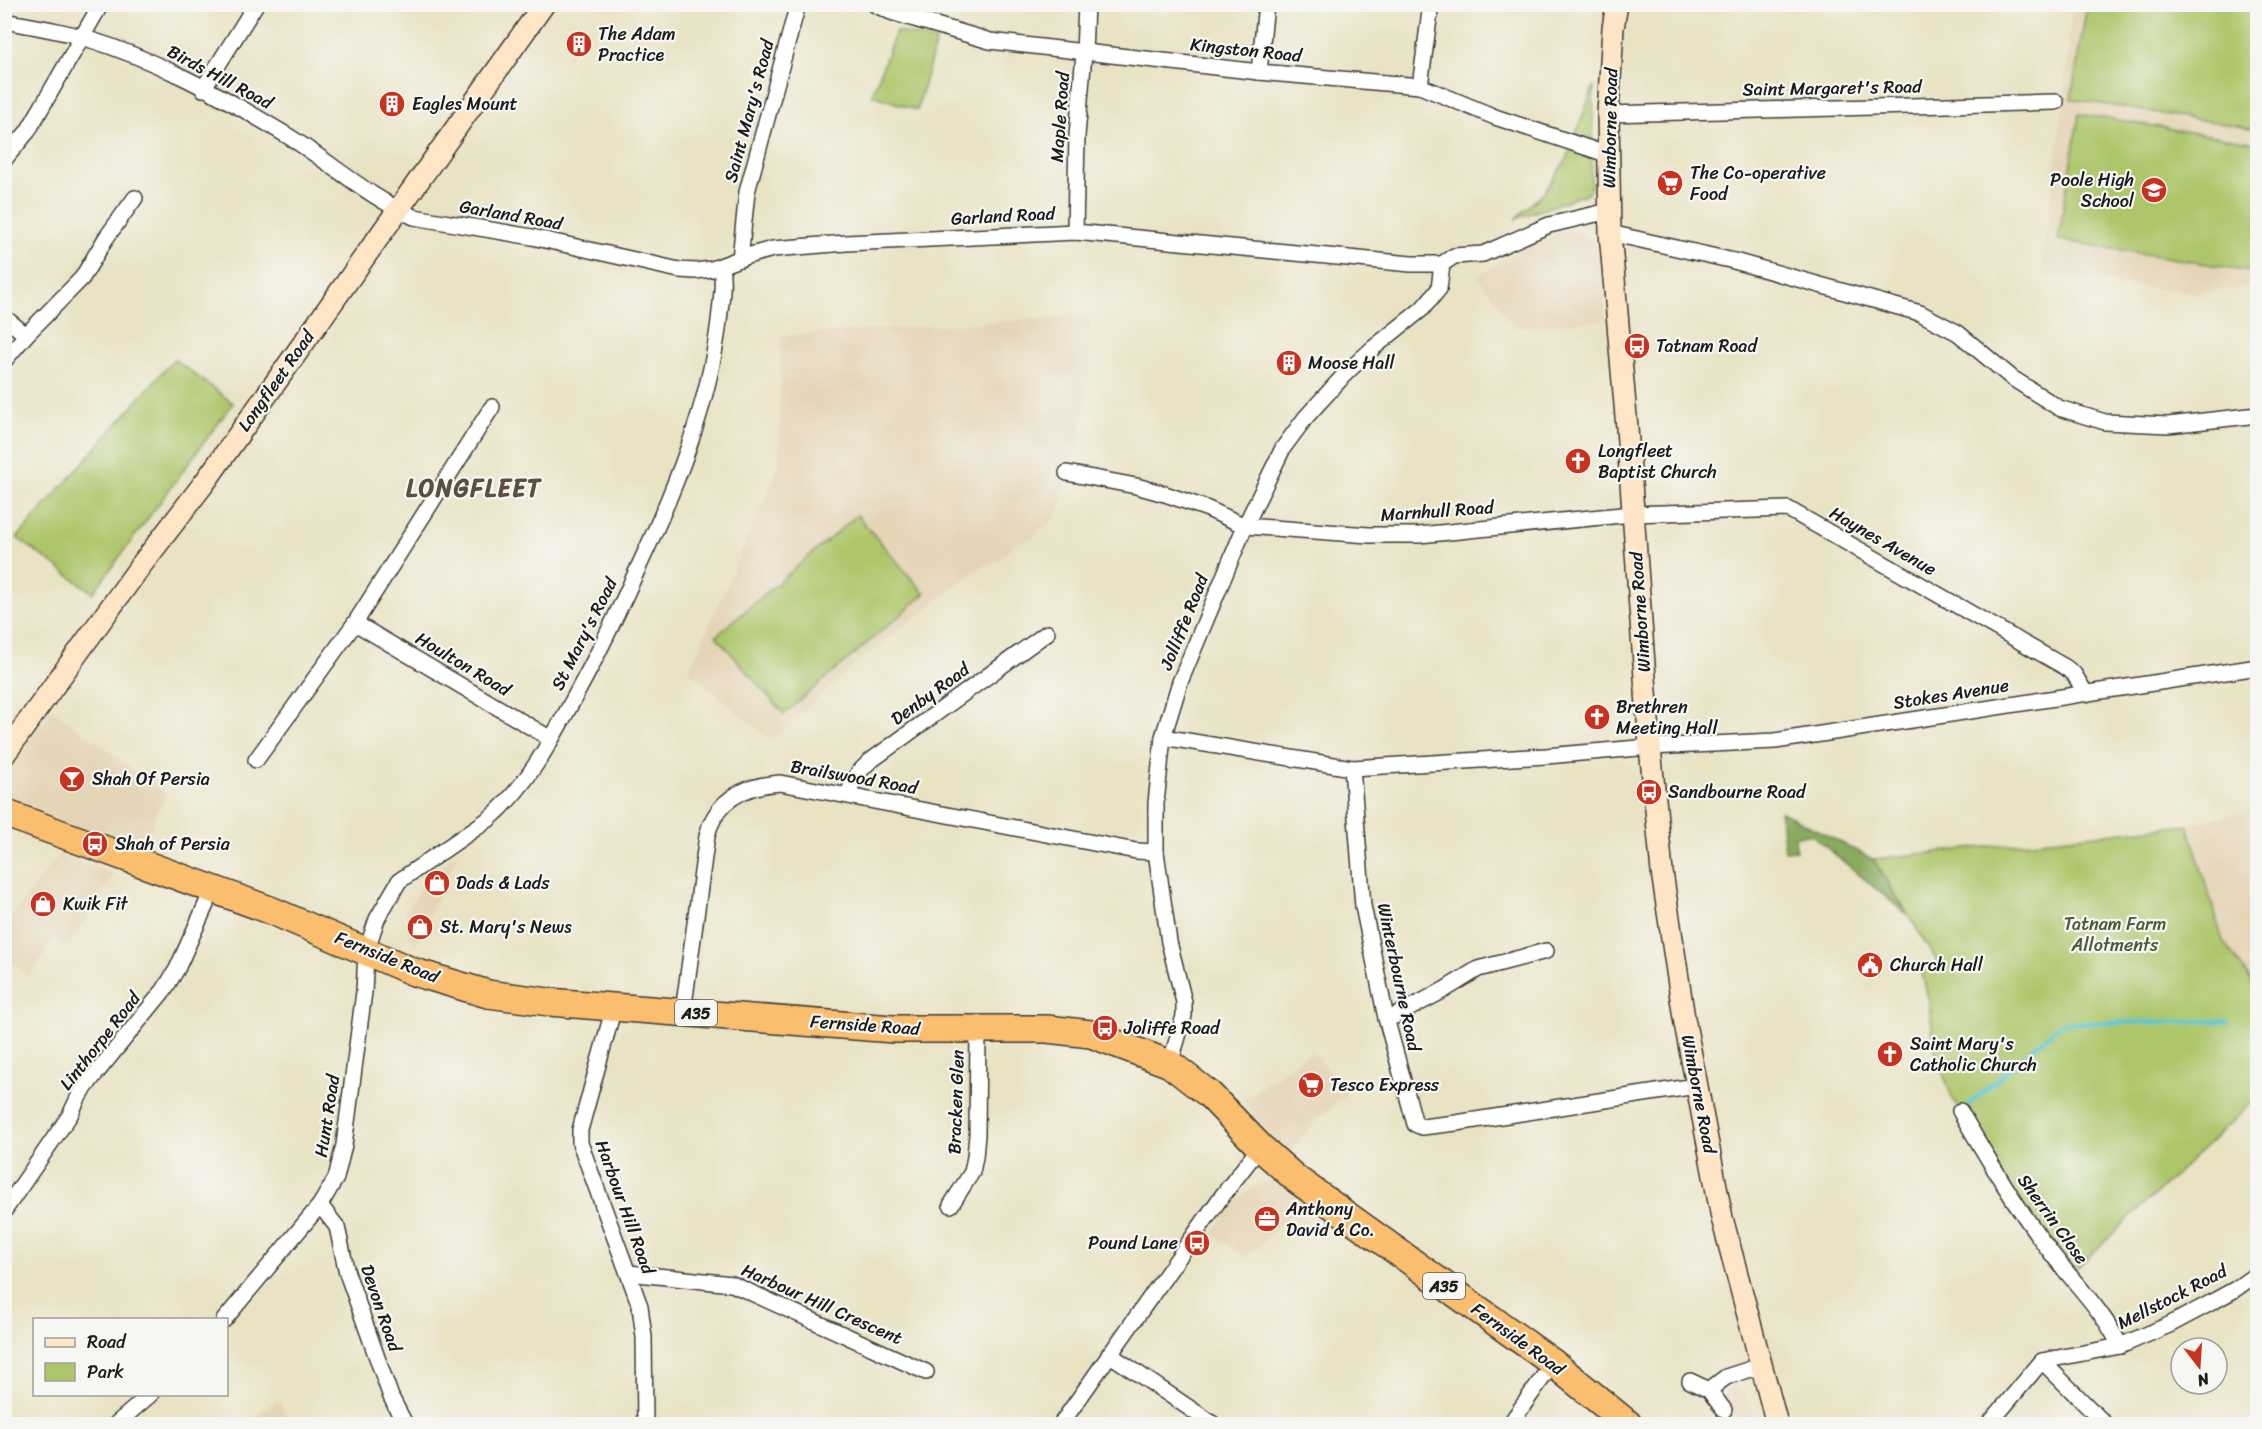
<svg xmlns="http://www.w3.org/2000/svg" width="2262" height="1429" font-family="Sriracha,sans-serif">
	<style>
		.built { fill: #e5d5b7 }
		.green { fill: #adc66b; stroke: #647144; stroke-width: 1.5 }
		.forest { fill: #8aab5f; stroke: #53643e; stroke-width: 1.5 }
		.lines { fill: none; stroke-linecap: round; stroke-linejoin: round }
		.stream { stroke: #59c6ce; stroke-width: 4.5 }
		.street-casing { stroke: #3b3a35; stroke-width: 18 }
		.secondary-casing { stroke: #3b3a35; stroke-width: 24 }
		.highway-casing { stroke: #3b3a35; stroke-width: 30 }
		.street { stroke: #fff; stroke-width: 15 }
		.secondary { stroke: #fde5c5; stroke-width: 21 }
		.highway { stroke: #fbbd6e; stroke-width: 27 }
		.labels { text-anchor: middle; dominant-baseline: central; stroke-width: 4.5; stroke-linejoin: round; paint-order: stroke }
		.shield { fill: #f6f6f2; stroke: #5d5d5c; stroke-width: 1.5 }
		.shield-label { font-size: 16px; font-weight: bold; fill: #1c1c1c }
		.poi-label { font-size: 18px; fill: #1c1c1c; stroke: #f6f6f2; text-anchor: start }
		.street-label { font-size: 18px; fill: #1c1c1c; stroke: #f6f6f2 }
		.park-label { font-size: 18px; fill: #4f5838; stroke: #f6f6f2 }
		.district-label { font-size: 24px; font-weight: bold; letter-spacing: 1.5px; fill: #5d4f40; stroke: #f6f6f2 }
	</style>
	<rect width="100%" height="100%" fill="#f6f6f2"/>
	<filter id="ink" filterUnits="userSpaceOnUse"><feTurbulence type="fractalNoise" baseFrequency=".0167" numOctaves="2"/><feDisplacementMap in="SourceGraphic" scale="12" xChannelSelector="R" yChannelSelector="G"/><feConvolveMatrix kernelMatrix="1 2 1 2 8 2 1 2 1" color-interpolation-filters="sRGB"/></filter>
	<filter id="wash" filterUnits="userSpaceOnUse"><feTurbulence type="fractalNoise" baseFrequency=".008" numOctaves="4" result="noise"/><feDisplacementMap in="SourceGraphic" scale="24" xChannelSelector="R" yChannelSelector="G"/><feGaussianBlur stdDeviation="1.35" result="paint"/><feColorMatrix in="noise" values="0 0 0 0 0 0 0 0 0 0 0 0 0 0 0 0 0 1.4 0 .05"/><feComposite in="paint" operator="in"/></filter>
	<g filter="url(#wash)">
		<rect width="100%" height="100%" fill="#e9e3c4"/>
		<!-- built -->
		<g class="built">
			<polygon points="2072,5 2257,5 2257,286 2193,293 2040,275 2063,106"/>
			<polygon points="1568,230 1579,232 1596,244 1601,257 1606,320 1515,327 1478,277 1535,241"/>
			<polygon points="1090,315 1090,373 1076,458 1064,487 1060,510 1053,520 1031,539 1018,542 1001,559 978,569 866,655 771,741 689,671 779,466 781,336"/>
			<polygon points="52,709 166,794 139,853 17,806 8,796 5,788 8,770"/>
			<polygon points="2257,808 2257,989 2223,941 2188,825"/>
			<polygon points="459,851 416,945 408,932 406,913 421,886"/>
			<polygon points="59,855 114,874 68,948 54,940 29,976 5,958 5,925"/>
			<polygon points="1312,1050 1348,1095 1317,1119 1287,1157 1242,1101"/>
			<polygon points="1279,1177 1307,1198 1247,1257 1212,1235 1230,1206 1253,1187"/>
			<polygon points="1735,1387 1745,1394 1756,1424 1724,1424 1736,1415 1727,1409 1722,1396 1726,1390"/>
			<polygon points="279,1398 289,1424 246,1424"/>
		</g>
		<!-- green -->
		<g class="green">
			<polygon points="2087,5 2257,5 2257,129 2071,99"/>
			<polygon points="896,31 936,41 917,110 872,95"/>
			<polygon points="1594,85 1591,188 1586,194 1515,219 1544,192 1567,159"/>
			<polygon points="2079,114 2257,143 2257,272 2058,240"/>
			<polygon points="174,359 233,403 93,593 17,538"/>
			<polygon points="857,515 925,594 784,714 716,636"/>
			<polygon points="2188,825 2223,941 2257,989 2257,1098 2069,1275 2004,1186 1952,1098 1936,1055 1928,998 1922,973 1937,961 1873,859"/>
		</g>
		<!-- forest -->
		<polygon class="forest" points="1780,811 1873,859 1907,915 1812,835 1795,836 1796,850 1785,851"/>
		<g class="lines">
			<!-- stream -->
			<polyline class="stream" points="1969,1104 2062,1023 2228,1021"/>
		</g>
	</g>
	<g filter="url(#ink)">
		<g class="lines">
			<defs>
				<g id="street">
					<polyline points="874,4 891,12 990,41 1259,72 1420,86 1495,117 1609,155"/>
					<path d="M4 21C31 26 59 30 85 38 155 59 221 95 283 133 327 159 366 196 414 217L532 237 679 270 695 271 712 269 747 256 773 249 846 243 1075 232 1411 264H1442L1454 256 1483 254 1549 225 1609 211"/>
					<polyline points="1259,72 1266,4"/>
					<polyline points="1420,86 1431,4"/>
					<polyline points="203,89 256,4"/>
					<polyline points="1608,114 2056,102"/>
					<polyline points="4,160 28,131 101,4"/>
					<polyline points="1075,232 1077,136 1084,53 1086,4"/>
					<polyline points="1610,233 1734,261 1920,313 1958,333 2012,378 2059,408 2105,422 2168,425 2258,415"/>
					<polyline points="740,259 747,192 798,4"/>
					<polyline points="4,317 26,335"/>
					<polyline points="4,361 26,335 82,278 106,238 135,198"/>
					<polyline points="1067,473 1136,486 1165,494 1208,509 1245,526 1369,535 1419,535 1632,514 1788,509 2065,667 2074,674 2086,694"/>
					<polyline points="355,623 551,739"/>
					<polyline points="1163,737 1352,768 1546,756 1650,747 1775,741 2258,667"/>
					<polyline points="256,760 355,623 492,407"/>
					<polyline points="1352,768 1363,906 1386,1018 1415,1124 1422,1127 1456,1123 1696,1086"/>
					<polyline points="847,795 858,773 869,762 1047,633"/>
					<polyline points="614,1007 580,1130 580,1143 640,1306 644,1337 645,1424"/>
					<path d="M683 1012 705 850C706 842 707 833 710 826 722 796 750 785 780 783L1136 851 1156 852"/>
					<polyline points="1386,1018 1395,1016 1444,990 1478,969 1546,951"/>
					<polyline points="1170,1064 1184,1016 1184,1002 1169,942 1156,852 1156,803 1163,737 1180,682 1245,526 1283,448 1306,417 1347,372 1372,349 1422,309 1439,289 1442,264"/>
					<path d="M1960 1111C1988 1159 2016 1207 2049 1250 2073 1282 2103 1310 2120 1346"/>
					<polyline points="320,1205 337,1227 347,1273 391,1397 405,1424"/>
					<polyline points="951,1205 972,1172 975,1157 977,1135 978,1030"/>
					<polyline points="4,1211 70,1115 79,1096 93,1077 164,990 177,969 213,889"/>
					<polyline points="629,1273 732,1284 926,1372"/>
					<path d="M224 1320 320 1205 336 1178 344 1145 364 992 366 952 377 919 399 881 489 819C529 785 554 735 579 689 601 649 620 608 639 566 675 489 709 406 719 321 721 302 724 284 721 266"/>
					<polyline points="1109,1354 1213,1424"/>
					<polyline points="2042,1361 2105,1424"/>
					<polyline points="1690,1381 1709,1390 1724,1410"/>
					<polyline points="1709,1390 1726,1377 1760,1366"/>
					<polyline points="116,1424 151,1394"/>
					<polyline points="1061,1424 1219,1200 1260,1147"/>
					<polyline points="1510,1424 1553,1363"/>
					<polyline points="1989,1424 2042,1361 2120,1346 2169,1325 2203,1307 2234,1290 2258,1273"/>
				</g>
				<g id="secondary">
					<polyline points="1617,4 1613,28 1608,114 1610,233 1627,428 1650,747 1662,872 1684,1018 1722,1218 1777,1424"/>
					<polyline points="4,755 139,568 205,482 544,4"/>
				</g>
				<polyline id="highway" points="4,813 270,910 414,972 488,994 549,1002 893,1029 1047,1029 1091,1034 1170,1064 1210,1095 1260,1147 1296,1179 1553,1363 1628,1424"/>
			</defs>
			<!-- street casing -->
			<use href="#street" class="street-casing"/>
			<!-- secondary casing -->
			<use href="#secondary" class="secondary-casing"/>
			<!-- highway casing -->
			<use href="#highway" class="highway-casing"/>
			<!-- street -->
			<use href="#street" class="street"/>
			<!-- secondary -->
			<use href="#secondary" class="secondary"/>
			<!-- highway -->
			<use href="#highway" class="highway"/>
		</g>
	</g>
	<!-- icons -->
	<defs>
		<symbol id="building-disc" viewBox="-11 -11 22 22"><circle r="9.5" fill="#c8321e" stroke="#f6f6f2"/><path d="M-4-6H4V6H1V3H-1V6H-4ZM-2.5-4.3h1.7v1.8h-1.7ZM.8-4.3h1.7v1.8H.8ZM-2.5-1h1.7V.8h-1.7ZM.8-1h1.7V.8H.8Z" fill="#fff"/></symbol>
		<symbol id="supermarket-disc" viewBox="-11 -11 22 22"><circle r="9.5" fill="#c8321e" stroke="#f6f6f2"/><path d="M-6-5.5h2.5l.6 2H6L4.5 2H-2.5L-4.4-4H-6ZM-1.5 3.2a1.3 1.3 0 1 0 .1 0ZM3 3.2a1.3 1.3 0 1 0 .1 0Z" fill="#fff"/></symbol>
		<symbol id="school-disc" viewBox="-11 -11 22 22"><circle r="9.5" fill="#c8321e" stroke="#f6f6f2"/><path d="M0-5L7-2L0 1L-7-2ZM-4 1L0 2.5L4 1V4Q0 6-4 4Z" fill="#fff"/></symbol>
		<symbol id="bus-disc" viewBox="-11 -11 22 22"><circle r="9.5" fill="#c8321e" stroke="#f6f6f2"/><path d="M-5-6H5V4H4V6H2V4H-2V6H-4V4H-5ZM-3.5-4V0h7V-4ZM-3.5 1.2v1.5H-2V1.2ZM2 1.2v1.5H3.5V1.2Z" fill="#fff"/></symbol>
		<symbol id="church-disc" viewBox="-11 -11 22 22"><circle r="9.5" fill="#c8321e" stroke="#f6f6f2"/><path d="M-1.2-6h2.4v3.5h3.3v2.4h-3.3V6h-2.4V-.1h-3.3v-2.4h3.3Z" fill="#fff"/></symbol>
		<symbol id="bar-disc" viewBox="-11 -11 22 22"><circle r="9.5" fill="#c8321e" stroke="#f6f6f2"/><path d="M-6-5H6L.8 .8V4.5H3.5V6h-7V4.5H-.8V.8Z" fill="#fff"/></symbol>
		<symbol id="shop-disc" viewBox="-11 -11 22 22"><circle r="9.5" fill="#c8321e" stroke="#f6f6f2"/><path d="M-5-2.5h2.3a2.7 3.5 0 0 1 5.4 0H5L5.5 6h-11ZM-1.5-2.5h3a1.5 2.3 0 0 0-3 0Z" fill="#fff"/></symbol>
		<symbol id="civic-disc" viewBox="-11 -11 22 22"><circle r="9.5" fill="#c8321e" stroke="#f6f6f2"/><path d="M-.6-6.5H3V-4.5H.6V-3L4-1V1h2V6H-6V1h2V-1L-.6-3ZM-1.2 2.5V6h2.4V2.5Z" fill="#fff"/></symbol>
		<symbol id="office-disc" viewBox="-11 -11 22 22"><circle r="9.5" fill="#c8321e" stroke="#f6f6f2"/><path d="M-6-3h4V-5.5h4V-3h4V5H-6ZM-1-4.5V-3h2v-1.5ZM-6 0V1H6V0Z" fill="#fff"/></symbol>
	</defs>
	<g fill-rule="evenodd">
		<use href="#building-disc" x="564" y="29" width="30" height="30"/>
		<use href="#building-disc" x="377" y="89" width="30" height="30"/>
		<use href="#supermarket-disc" x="1655" y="168" width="30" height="30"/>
		<use href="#school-disc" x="2139" y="175" width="30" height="30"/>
		<use href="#bus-disc" x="1622" y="331" width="30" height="30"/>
		<use href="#building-disc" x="1274" y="348" width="30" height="30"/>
		<use href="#church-disc" x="1563" y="446" width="30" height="30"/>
		<use href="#church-disc" x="1582" y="702" width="30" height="30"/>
		<use href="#bar-disc" x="57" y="764" width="30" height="30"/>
		<use href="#bus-disc" x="1634" y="777" width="30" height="30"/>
		<use href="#bus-disc" x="80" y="829" width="30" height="30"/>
		<use href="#shop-disc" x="422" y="868" width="30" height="30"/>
		<use href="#shop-disc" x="28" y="889" width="30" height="30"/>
		<use href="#shop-disc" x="405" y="912" width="30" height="30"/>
		<use href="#civic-disc" x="1855" y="950" width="30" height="30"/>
		<use href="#bus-disc" x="1090" y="1013" width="30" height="30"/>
		<use href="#church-disc" x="1875" y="1039" width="30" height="30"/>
		<use href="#supermarket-disc" x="1296" y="1070" width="30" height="30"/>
		<use href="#office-disc" x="1252" y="1204" width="30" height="30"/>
		<use href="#bus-disc" x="1182" y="1228" width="30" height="30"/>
	</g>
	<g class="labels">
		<!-- shield labels -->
		<g class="shield">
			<rect x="675" y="1000" width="42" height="26" rx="4.5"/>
			<rect x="1423" y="1273" width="42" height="26" rx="4.5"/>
		</g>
		<g class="shield-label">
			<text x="696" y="1013">A35</text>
			<text x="1444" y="1286">A35</text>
		</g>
		<!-- poi labels -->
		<g class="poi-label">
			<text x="598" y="34">The Adam<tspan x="598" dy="21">Practice</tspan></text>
			<text x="412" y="104">Eagles Mount</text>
			<text x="1690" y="173">The Co-operative<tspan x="1690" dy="21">Food</tspan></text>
			<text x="2134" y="180" text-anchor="end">Poole High<tspan x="2134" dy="21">School</tspan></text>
			<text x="1656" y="346">Tatnam Road</text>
			<text x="1308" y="363">Moose Hall</text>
			<text x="1598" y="451">Longfleet<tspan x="1598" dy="21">Baptist Church</tspan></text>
			<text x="1616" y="707">Brethren<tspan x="1616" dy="21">Meeting Hall</tspan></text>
			<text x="92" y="779">Shah Of Persia</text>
			<text x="1668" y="792">Sandbourne Road</text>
			<text x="115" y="844">Shah of Persia</text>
			<text x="456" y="883">Dads &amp; Lads</text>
			<text x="63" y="904">Kwik Fit</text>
			<text x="440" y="927">St. Mary's News</text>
			<text x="1890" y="965">Church Hall</text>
			<text x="1124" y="1028">Joliffe Road</text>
			<text x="1910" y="1044">Saint Mary's<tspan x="1910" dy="21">Catholic Church</tspan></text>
			<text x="1330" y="1085">Tesco Express</text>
			<text x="1286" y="1209">Anthony<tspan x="1286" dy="21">David &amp; Co.</tspan></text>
			<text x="1178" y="1243" text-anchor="end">Pound Lane</text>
		</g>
		<!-- street labels -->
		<g class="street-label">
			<text transform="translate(1246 50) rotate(6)">Kingston Road</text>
			<text transform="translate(220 77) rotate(28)">Birds Hill Road</text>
			<text transform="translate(1832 88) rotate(-1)">Saint Margaret's Road</text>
			<text transform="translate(749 111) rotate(-75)">Saint Mary's Road</text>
			<text transform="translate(1060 117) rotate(-86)">Maple Road</text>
			<text transform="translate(1610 128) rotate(-89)">Wimborne Road</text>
			<text transform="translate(511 215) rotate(10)">Garland Road</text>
			<text transform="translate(1003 216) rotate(-3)">Garland Road</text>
			<text transform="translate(276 381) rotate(-55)">Longfleet Road</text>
			<text transform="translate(1437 511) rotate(-4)">Marnhull Road</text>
			<text transform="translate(1883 541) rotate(30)">Haynes Avenue</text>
			<text transform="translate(1640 612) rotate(-94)">Wimborne Road</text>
			<text transform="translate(1184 622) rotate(-68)">Jolliffe Road</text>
			<text transform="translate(584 634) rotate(-63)">St Mary's Road</text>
			<text transform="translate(463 664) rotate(31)">Houlton Road</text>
			<text transform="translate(930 694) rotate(-36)">Denby Road</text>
			<text transform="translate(1951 694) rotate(-9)">Stokes Avenue</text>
			<text transform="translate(854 777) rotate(10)">Brailswood Road</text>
			<text transform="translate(387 957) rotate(22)">Fernside Road</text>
			<text transform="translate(1399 977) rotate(78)">Winterbourne Road</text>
			<text transform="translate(865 1025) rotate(4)">Fernside Road</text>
			<text transform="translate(100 1041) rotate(-52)">Linthorpe Road</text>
			<text transform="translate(1699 1094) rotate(79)">Wimborne Road</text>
			<text transform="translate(956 1102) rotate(-88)">Bracken Glen</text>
			<text transform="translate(327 1116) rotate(-81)">Hunt Road</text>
			<text transform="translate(625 1207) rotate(70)">Harbour Hill Road</text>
			<text transform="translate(2053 1219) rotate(54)">Sherrin Close</text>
			<text transform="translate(2172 1297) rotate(-27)">Mellstock Road</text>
			<text transform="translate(822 1304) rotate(24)">Harbour Hill Crescent</text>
			<text transform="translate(381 1308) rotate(71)">Devon Road</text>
			<text transform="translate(1518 1339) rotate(36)">Fernside Road</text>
		</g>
		<!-- park labels -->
		<g class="park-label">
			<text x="2115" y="924">Tatnam Farm<tspan x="2115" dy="21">Allotments</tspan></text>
		</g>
		<!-- district labels -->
		<g class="district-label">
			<text x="474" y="488">LONGFLEET</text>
		</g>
	</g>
	<!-- margin -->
	<rect width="2262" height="1429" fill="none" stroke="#f6f6f2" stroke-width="24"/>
	<!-- legend -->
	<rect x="33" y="1318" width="195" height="78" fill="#f6f6f2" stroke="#9f9f9c" stroke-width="1.5"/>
	<rect x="45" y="1338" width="30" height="9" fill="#fde5c5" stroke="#9f9f9c" stroke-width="1.5"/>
	<text x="87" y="1348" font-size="18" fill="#1c1c1c">Road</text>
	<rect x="45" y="1363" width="30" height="18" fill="#adc66b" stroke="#9f9f9c" stroke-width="1.5"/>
	<text x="87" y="1378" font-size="18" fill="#1c1c1c">Park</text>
	<!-- north arrow -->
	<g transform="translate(2199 1366) rotate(163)"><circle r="28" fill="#f6f6f2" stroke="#9f9f9c" stroke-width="1.5"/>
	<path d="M0-4.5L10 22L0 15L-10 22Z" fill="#c8321e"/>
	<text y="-9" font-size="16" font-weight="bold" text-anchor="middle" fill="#1c1c1c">N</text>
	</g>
</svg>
